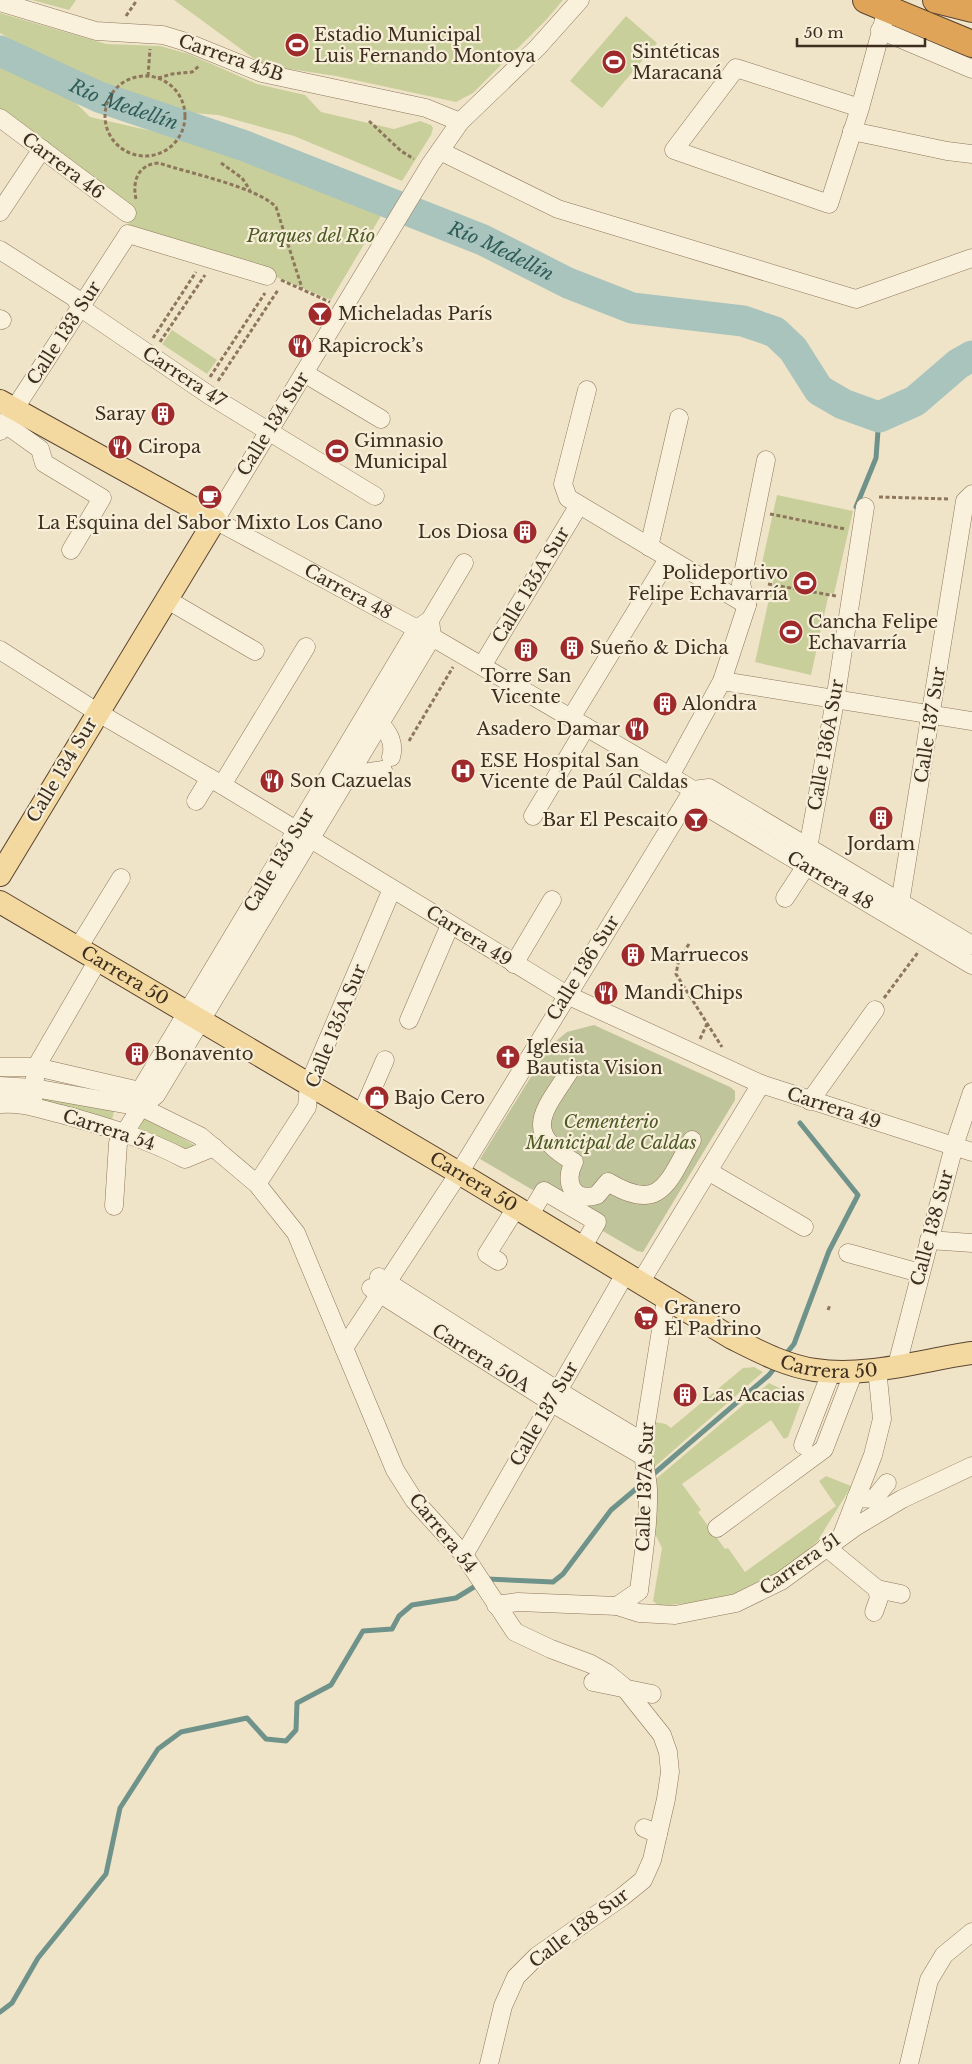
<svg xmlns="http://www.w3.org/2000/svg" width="972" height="2064" font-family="'Libre Baskerville',serif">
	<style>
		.green { fill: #c9cf9b }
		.cemetery { fill: #bfc49a }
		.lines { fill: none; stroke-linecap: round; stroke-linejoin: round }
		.stream { stroke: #6f938a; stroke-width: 5 }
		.river { stroke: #a9c4bc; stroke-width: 31 }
		.minor-casing { stroke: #8d765c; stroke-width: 19 }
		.major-casing { stroke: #5b4430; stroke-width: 24 }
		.highway-casing { stroke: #5b4430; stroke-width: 28 }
		.path { stroke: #8d765c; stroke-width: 3; stroke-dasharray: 4 2.5; stroke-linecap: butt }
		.minor { stroke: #faf1dc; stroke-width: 18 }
		.major { stroke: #f3d9a0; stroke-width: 22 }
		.highway { stroke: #e0a458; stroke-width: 26 }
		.labels { text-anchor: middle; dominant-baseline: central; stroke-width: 4.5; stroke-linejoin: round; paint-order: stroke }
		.poi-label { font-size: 18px; fill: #3d2e20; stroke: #f7eed8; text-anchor: start }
		.street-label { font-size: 18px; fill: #3d2e20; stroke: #f7eed8 }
		.park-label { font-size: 18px; font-style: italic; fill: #4d5a26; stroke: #f7eed8 }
		.water-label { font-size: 19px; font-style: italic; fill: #2f5d5a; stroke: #f7eed8 }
	</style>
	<rect width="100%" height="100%" fill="#f0e4c8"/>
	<!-- green -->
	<g class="green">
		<polygon points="32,0 76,0 69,10"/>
		<polygon points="174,0 563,0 546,20 473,93 456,102 336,76 263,65"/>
		<polygon points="0,13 106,44 160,46 189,54 257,84 305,95 321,112 394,129 420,121 431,125 433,128 431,135 402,181 294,136 261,127 218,115 152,110 90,90 71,74 0,33"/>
		<polygon points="626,16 657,43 602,108 570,81"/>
		<polygon points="0,59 61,88 90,117 187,139 385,209 331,300 276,277 273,271 126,227 134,216 0,115"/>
		<polygon points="172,330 217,360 207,374 162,344"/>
		<polygon points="777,495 853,511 834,594 829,593 811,675 755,662 773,581 759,577"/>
		<polygon points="37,1096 114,1111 112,1120 36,1105"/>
		<polygon points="145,1117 194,1145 192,1149 183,1151 138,1130"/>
		<polygon points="754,1367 763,1372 651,1470 655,1422 666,1424 671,1428 743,1368"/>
		<polygon points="769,1383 802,1399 788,1437 784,1439 771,1420 682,1484 701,1510 698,1512 725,1549 728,1548 745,1572 836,1506 819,1481 826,1476 851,1486 849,1490 817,1542 784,1571 729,1599 659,1606 653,1601 662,1548 650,1524 650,1484"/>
	</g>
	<!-- cemetery -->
	<polygon class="cemetery" points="594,1025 730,1087 735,1091 735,1100 643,1252 637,1251 480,1159 550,1046 567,1032"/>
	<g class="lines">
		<!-- stream -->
		<g class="stream">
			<polyline points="856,507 876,458 879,417"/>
			<polyline points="785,1355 794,1344 829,1251 858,1195 800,1123"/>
			<polyline points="650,1477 769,1375 777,1365"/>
			<polyline points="0,2012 12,2003 38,1958 106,1874 120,1808 158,1749 181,1732 247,1718 266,1739 286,1741 296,1730 297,1703 331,1685 363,1631 392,1629 399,1616 412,1605 456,1598 487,1579 553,1582 563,1574 611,1510 643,1483"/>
		</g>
		<!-- river -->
		<path class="river" id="s1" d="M0 51 99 97 245 146 483 240 568 283 632 308 743 321 775 332 793 349 819 390 843 404 879 417 915 401 958 364 972 356"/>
		<defs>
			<g id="minor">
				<path id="s2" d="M580 0 538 47 460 122 430 165 215 520 432 637 670 776 693 790 700 803 972 965"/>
				<polyline points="0,2 96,31 163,35 186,42 262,73 426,108 460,122"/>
				<polyline points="880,30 972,69"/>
				<polyline points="860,108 829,204 674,150 736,68 860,108 887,9"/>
				<polyline points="0,118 127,213"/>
				<polyline points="852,131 947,151 972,154"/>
				<polyline points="440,151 558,209 856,299 972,258"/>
				<polyline points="0,212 42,149"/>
				<polyline points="0,250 75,298 81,308 209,395 375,496"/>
				<polyline points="0,319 2,320"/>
				<polyline points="304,373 381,419"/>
				<polyline points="587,390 563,484 568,498 747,605"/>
				<polyline points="5,424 40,449 44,463 102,498 71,550"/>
				<polyline points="0,431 128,234 267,276"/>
				<polyline points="649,547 679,418"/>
				<polyline points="166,599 255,651"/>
				<polyline points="0,650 97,712 222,785 567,995 761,1084 972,1152"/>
				<polyline points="482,666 579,505"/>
				<polyline points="722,681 972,721"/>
				<polyline points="571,718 668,559"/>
				<path d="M379 723C389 732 395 744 391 757"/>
				<polyline points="349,775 383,770"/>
				<polyline points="670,776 722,681 747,605 741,584 766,460"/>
				<polyline points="222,785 306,647"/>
				<polyline points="693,790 709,788 972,945"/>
				<polyline points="196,801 210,778"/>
				<polyline points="533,816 586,727"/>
				<polyline points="800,862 808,848 835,701 865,507"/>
				<polyline points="785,898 806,866"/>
				<polyline points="892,917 900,903 965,501 972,494"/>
				<polyline points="78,948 121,878"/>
				<polyline points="514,964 552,900"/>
				<polyline points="409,1020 450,925"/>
				<polyline points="0,1067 36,1067 140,1091"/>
				<path d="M571 1069C545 1110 520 1131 574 1162 563 1182 573 1203 597 1195L608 1182C661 1214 668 1182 692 1140"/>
				<polyline points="0,1086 34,1088 141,1107 200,1136 257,1184 296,1233 395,1470 414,1500 464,1555 515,1632 551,1649 591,1664 607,1673 623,1686 662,1735 668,1752 670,1772 666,1799 652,1860 643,1880 622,1897 537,1956 516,1977 503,2006 489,2064"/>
				<polyline points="33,1100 36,1067 98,960"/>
				<polyline points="810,1101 875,1010"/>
				<path d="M0 1104C21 1102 40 1109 61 1114 104 1126 145 1138 185 1159L214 1147"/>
				<polyline points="141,1107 140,1091 417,629 430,620 464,563"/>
				<polyline points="361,1115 385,1060"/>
				<polyline points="708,1171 804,1227"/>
				<polyline points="257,1184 307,1107 309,1084 392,889"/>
				<polyline points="114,1206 118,1143 141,1107 156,1095 432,637 430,620"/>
				<polyline points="529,1216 544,1191 597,1222 582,1248"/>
				<polyline points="929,1240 972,1243"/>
				<polyline points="848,1253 920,1273"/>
				<polyline points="498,1261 487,1254 516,1208"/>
				<polyline points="379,1277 557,1390 643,1442"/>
				<polyline points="640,1283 761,1084"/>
				<polyline points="371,1288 557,1406 643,1456"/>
				<polyline points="344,1348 459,1173 693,790"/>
				<polyline points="897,1365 954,1146 972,1092"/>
				<polyline points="803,1445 832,1370"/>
				<polyline points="856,1498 874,1499 887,1483"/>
				<polyline points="717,1528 824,1449 854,1371"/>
				<polyline points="842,1535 873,1455 882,1419 877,1368"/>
				<polyline points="826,1547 877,1589 901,1594"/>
				<polyline points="464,1555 625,1274"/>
				<polyline points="496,1605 518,1602 617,1606 639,1613 675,1615 736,1603 781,1581 855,1527 902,1499 972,1466"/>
				<path d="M617 1606 639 1591C643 1557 649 1523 648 1489 647 1473 642 1458 643 1442L666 1299"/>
				<polyline points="874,1612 879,1598 877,1589"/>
				<polyline points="593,1682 652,1694"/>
				<polyline points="644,1828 658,1834"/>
				<polyline points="909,2064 929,1980 944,1955 972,1932"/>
			</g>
			<g id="major">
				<polyline points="0,401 215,520 0,875"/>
				<path id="s3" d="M0 902 459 1173 732 1338C758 1351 786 1366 815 1370 866 1378 922 1360 972 1353"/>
			</g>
			<g id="highway">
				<polyline points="866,0 972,44"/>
				<polyline points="936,0 972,9"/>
			</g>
		</defs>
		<!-- minor casing -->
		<use href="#minor" class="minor-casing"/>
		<!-- major casing -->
		<use href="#major" class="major-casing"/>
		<!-- highway casing -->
		<use href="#highway" class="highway-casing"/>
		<!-- path -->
		<g class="path">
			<polyline points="126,16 137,0"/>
			<polyline points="148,76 150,49"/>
			<circle cx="145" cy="116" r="40"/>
			<polyline points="158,78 172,74 192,72 199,66"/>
			<polyline points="369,121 401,151 414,159"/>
			<polyline points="221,163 242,178 250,190"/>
			<path d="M136 199C132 181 138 164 159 163 188 173 257 187 276 207L302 288"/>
			<polyline points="281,280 330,302"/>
			<polyline points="153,338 196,272"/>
			<polyline points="160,342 205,275"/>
			<polyline points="210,377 265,293"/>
			<polyline points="218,381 278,290"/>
			<polyline points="879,497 950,499"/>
			<polyline points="770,514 845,529"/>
			<polyline points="768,584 836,596"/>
			<polyline points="409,741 453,667"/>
			<polyline points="689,944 679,959 676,974 722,1047"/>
			<polyline points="884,998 919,951"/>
			<polyline points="700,1039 707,1024"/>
			<polyline points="828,1310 830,1305"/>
		</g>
		<!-- minor -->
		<use href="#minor" class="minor"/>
		<!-- major -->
		<use href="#major" class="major"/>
		<!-- highway -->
		<use href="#highway" class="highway"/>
	</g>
	<!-- icons -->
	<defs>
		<symbol id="stadium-disc" viewBox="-11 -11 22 22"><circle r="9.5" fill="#9e2a2b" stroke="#f7eed8"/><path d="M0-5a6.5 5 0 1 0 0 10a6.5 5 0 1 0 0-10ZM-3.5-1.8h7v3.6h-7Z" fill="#fff"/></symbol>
		<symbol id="bar-disc" viewBox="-11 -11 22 22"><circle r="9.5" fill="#9e2a2b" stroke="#f7eed8"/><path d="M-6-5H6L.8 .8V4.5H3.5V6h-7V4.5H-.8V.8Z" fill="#fff"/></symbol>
		<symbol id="restaurant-disc" viewBox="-11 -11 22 22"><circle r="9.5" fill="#9e2a2b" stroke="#f7eed8"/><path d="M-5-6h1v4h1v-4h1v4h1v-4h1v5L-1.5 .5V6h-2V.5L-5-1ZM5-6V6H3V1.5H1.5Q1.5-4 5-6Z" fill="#fff"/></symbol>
		<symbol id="building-disc" viewBox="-11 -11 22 22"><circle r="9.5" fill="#9e2a2b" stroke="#f7eed8"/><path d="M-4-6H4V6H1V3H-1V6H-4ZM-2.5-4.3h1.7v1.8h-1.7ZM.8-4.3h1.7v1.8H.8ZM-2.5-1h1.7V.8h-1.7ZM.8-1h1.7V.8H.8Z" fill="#fff"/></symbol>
		<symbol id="cafe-disc" viewBox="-11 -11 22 22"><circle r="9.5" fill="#9e2a2b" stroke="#f7eed8"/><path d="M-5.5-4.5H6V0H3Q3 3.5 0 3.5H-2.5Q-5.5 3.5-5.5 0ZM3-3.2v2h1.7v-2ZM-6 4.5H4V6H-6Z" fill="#fff"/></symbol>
		<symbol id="hospital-disc" viewBox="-11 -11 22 22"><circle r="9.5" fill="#9e2a2b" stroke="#f7eed8"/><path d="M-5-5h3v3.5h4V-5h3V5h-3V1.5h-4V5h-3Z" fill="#fff"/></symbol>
		<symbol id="church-disc" viewBox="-11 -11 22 22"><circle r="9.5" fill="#9e2a2b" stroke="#f7eed8"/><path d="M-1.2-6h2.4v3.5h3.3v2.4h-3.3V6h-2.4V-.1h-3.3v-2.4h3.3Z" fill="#fff"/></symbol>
		<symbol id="shop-disc" viewBox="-11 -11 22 22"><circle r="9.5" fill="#9e2a2b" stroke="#f7eed8"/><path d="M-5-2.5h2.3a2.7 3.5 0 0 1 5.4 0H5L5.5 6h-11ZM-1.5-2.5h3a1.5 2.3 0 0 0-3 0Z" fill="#fff"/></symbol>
		<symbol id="supermarket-disc" viewBox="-11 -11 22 22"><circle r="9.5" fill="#9e2a2b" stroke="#f7eed8"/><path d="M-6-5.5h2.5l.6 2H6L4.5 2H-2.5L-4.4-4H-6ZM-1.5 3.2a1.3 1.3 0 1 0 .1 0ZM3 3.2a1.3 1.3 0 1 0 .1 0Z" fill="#fff"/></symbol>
	</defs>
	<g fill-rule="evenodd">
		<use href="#stadium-disc" x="283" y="31" width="28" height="28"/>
		<use href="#stadium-disc" x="600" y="48" width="28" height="28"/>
		<use href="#bar-disc" x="306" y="300" width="28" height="28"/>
		<use href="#restaurant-disc" x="286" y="332" width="28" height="28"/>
		<use href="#building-disc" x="149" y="400" width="28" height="28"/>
		<use href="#restaurant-disc" x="106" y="433" width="28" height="28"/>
		<use href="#stadium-disc" x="323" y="437" width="28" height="28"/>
		<use href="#cafe-disc" x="196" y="483" width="28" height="28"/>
		<use href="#building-disc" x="511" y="518" width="28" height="28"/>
		<use href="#stadium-disc" x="791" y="569" width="28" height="28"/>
		<use href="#stadium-disc" x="777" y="618" width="28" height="28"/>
		<use href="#building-disc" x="558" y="634" width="28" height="28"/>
		<use href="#building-disc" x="512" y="636" width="28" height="28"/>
		<use href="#building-disc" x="651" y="690" width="28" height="28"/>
		<use href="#restaurant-disc" x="623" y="715" width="28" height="28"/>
		<use href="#hospital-disc" x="449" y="757" width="28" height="28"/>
		<use href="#restaurant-disc" x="258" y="767" width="28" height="28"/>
		<use href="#building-disc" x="867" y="804" width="28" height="28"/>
		<use href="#bar-disc" x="682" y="806" width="28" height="28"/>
		<use href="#building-disc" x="619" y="941" width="28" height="28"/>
		<use href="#restaurant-disc" x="592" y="979" width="28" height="28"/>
		<use href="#building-disc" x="123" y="1040" width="28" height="28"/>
		<use href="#church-disc" x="494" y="1043" width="28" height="28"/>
		<use href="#shop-disc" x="363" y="1084" width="28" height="28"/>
		<use href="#supermarket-disc" x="632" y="1304" width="28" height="28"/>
		<use href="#building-disc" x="671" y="1381" width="28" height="28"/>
	</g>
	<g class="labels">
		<!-- poi labels -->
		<g class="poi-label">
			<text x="314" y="35">Estadio Municipal<tspan x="314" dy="21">Luis Fernando Montoya</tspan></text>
			<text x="632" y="52">Sintéticas<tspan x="632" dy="21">Maracaná</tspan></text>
			<text x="338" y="314">Micheladas París</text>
			<text x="318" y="346">Rapicrock’s</text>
			<text x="146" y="414" text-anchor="end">Saray</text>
			<text x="354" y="441">Gimnasio<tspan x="354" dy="21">Municipal</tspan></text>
			<text x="138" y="447">Ciropa</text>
			<text x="210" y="523" text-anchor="middle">La Esquina del Sabor Mixto Los Cano</text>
			<text x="508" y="532" text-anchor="end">Los Diosa</text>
			<text x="788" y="573" text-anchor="end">Polideportivo<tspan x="788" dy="21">Felipe Echavarría</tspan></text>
			<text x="808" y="622">Cancha Felipe<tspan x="808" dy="21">Echavarría</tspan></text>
			<text x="590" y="648">Sueño &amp; Dicha</text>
			<text x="526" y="676" text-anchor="middle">Torre San<tspan x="526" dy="21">Vicente</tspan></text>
			<text x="682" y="704">Alondra</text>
			<text x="620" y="729" text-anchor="end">Asadero Damar</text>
			<text x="480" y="761">ESE Hospital San<tspan x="480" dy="21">Vicente de Paúl Caldas</tspan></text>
			<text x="290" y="781">Son Cazuelas</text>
			<text x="678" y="820" text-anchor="end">Bar El Pescaito</text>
			<text x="881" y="844" text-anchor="middle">Jordam</text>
			<text x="650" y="955">Marruecos</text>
			<text x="624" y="993">Mandi Chips</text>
			<text x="526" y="1047">Iglesia<tspan x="526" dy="21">Bautista Vision</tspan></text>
			<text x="154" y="1054">Bonavento</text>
			<text x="394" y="1098">Bajo Cero</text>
			<text x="664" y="1308">Granero<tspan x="664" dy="21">El Padrino</tspan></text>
			<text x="702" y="1395">Las Acacias</text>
		</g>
		<!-- street labels -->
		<g class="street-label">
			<text transform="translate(231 58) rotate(19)">Carrera 45B</text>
			<text transform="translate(63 166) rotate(37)">Carrera 46</text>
			<text transform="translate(64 333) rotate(-57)">Calle 133 Sur</text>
			<text transform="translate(184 377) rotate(33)">Carrera 47</text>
			<text transform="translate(273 424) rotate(-58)">Calle 134 Sur</text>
			<text transform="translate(531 585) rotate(-59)">Calle 135A Sur</text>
			<text stroke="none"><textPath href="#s2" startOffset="790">Carrera 48</textPath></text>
			<text transform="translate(930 725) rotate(-81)">Calle 137 Sur</text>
			<text transform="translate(826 745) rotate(-80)">Calle 136A Sur</text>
			<text transform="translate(62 770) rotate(-59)">Calle 134 Sur</text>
			<text transform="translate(279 860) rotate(-59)">Calle 135 Sur</text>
			<text stroke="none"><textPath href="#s2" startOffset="1354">Carrera 48</textPath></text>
			<text transform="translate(469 936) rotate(32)">Carrera 49</text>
			<text transform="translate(583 968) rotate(-58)">Calle 136 Sur</text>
			<text stroke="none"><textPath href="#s3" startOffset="145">Carrera 50</textPath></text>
			<text transform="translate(336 1026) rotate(-68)">Calle 135A Sur</text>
			<text transform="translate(834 1108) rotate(18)">Carrera 49</text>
			<text transform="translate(109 1130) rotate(18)">Carrera 54</text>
			<text stroke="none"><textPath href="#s3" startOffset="550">Carrera 50</textPath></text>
			<text transform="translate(932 1228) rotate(-75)">Calle 138 Sur</text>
			<text transform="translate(481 1358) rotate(32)">Carrera 50A</text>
			<text stroke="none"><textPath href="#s3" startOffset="955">Carrera 50</textPath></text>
			<text transform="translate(544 1414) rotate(-60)">Calle 137 Sur</text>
			<text transform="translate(645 1487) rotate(-88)">Calle 137A Sur</text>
			<text transform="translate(443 1533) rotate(51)">Carrera 54</text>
			<text transform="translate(800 1564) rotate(-35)">Carrera 51</text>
			<text transform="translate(579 1928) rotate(-37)">Calle 138 Sur</text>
		</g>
		<!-- park labels -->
		<g class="park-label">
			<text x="311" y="236">Parques del Río</text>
			<text x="611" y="1122">Cementerio<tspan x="611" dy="21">Municipal de Caldas</tspan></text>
		</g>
		<!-- water labels -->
		<g class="water-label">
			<text stroke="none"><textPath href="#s1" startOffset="135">Río Medellín</textPath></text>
			<text stroke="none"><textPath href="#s1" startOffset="540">Río Medellín</textPath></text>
		</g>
	</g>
	<!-- scale -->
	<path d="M797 38v8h128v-8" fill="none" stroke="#3d2e20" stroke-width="2.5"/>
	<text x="804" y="38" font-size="15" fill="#3d2e20" stroke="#f7eed8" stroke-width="4" paint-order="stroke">50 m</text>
</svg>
